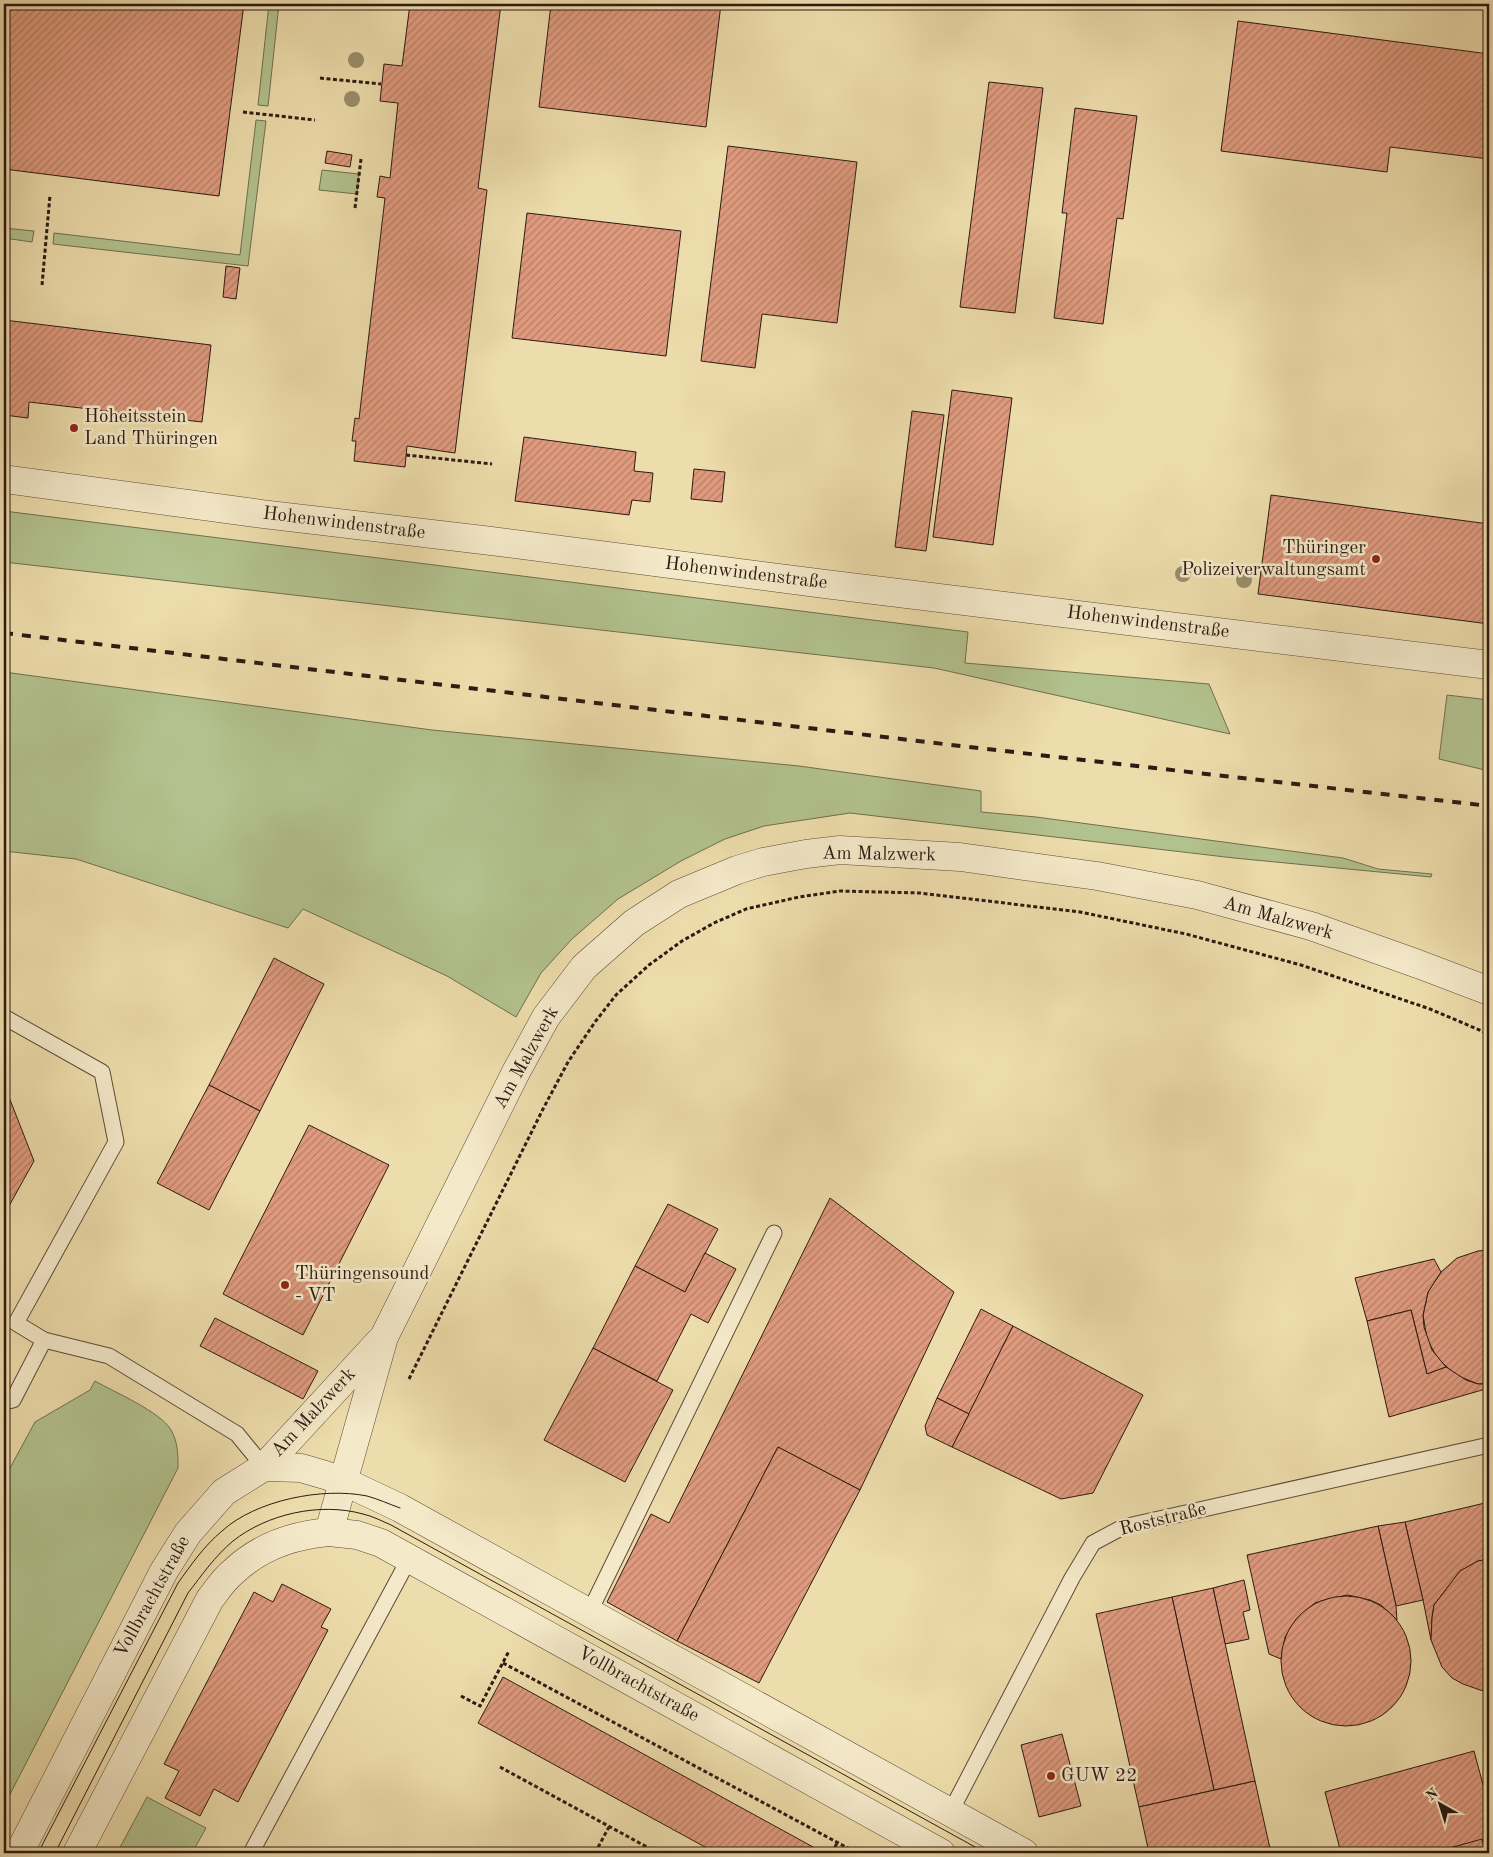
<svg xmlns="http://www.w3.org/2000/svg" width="1493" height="1857" font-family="'Old Standard TT',serif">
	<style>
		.grass { fill: #b2c28e; stroke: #706e50 }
		.building { fill: url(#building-hatch); stroke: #2d1912 }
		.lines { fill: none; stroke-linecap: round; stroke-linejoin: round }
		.service-casing { stroke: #5d4a38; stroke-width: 17 }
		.minor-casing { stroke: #5d4a38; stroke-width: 29 }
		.path { stroke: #2d1912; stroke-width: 3; stroke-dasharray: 4 2.5; stroke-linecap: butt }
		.service { stroke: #f4e9c9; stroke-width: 15 }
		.minor { stroke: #f4e9c9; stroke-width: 28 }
		.tram { stroke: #2d1912; stroke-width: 1 }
		.rail { stroke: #2d1912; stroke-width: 4; stroke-dasharray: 9 9; stroke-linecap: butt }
		.tree { fill: #9a8d6c }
		.poi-dot { fill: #8f2418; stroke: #f4e9c9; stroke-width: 2 }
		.labels { text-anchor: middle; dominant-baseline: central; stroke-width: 5; stroke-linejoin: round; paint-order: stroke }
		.poi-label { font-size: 19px; fill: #2d1912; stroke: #f4e9c9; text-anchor: start }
		.street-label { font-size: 19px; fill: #2d1912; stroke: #f4e9c9 }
	</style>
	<defs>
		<pattern id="building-hatch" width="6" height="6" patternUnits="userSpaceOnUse" patternTransform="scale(1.25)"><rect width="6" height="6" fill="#e09b7f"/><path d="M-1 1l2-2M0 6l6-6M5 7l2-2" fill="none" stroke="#b67e67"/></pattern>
	</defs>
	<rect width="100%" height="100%" fill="#eeddac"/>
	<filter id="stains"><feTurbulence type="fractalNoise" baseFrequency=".004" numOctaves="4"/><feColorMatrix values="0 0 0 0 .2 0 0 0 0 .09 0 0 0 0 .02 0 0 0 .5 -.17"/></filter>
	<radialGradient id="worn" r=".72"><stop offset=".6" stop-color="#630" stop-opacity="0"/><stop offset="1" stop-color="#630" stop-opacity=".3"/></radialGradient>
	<!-- grass -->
	<g class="grass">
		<polygon points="269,4 279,4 268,106 258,105"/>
		<polygon points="256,120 266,121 248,266 53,244 54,233 240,255"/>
		<polygon points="322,170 359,174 357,194 319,190"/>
		<polygon points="4,228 34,231 32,242 4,238"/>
		<polygon points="4,511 968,632 965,663 1209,684 1230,734 934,668 4,562"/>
		<polygon points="4,672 432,730 799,766 981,791 981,812 1036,817 1343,858 1378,869 1432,874 1431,877 1234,858 850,813 764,826 725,839 681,861 618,899 572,939 541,973 516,1017 447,976 303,909 288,928 76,859 4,851"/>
		<polygon points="1447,695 1489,700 1489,771 1439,759"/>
		<path d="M95 1381C114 1392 161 1412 171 1430 178 1442 178 1455 178 1468L4 1806V1479L35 1422 90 1390Z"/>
		<polygon points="147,1797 206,1828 192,1853 117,1853"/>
	</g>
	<!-- building -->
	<g class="building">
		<polygon points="4,4 244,4 219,196 4,169"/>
		<polygon points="410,4 501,4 478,188 487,190 455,453 407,446 405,467 354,461 356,441 352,441 355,418 359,419 385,198 377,197 380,176 390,178 398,103 380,101 384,64 402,66"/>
		<polygon points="551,4 721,4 706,127 539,107"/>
		<polygon points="1238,21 1489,54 1489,159 1390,147 1387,172 1221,151"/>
		<polygon points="989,82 1043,88 1015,313 960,307"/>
		<polygon points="1075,108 1137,116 1123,219 1117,218 1103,324 1054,318 1067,213 1062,213"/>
		<polygon points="728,146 857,162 837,323 762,314 755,368 701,361"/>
		<polygon points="327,151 352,155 350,167 325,163"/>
		<polygon points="527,213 681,231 666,356 512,338"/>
		<polygon points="226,266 240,268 236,299 223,297"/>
		<polygon points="4,320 211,345 202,422 29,402 28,418 4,415"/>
		<polygon points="952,390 1012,398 993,545 933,537"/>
		<polygon points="912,411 944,415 926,551 895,547"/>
		<polygon points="524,437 636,452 634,471 653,473 650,502 632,500 629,515 515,501"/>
		<polygon points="694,469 725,472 722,502 691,499"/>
		<polygon points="1271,495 1489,524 1489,624 1258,594"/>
		<polygon points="274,958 324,984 260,1111 209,1085"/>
		<polygon points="209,1085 260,1111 209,1210 157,1183"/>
		<polygon points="4,1089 7,1092 34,1161 4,1215"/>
		<polygon points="309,1125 389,1165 303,1335 223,1294"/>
		<polygon points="830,1198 954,1292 860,1490 778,1447 677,1641 607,1602 651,1514 669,1523"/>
		<polygon points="668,1204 718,1229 685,1292 635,1266"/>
		<polygon points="1489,1250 1489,1384 1478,1384 1456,1375 1438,1359 1427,1339 1423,1315 1428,1292 1441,1272 1457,1258 1478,1251"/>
		<polygon points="705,1253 736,1269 708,1323 691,1314 657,1381 593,1348 635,1266 685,1292"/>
		<polygon points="1434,1259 1441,1272 1428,1292 1423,1315 1424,1327 1432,1350 1446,1367 1427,1374 1411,1310 1367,1321 1355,1278"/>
		<polygon points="981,1309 1013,1326 969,1414 937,1398"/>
		<polygon points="1411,1310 1427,1374 1446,1367 1466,1380 1478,1384 1489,1384 1489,1388 1389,1417 1367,1321"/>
		<polygon points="215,1318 318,1371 303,1399 200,1346"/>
		<polygon points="1013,1326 1143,1395 1093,1493 1061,1499 952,1447"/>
		<polygon points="593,1348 673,1390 625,1482 544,1440"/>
		<polygon points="937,1398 969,1414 952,1447 927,1435 925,1426"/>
		<polygon points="778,1447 860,1490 759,1683 677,1641"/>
		<polygon points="1489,1502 1489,1559 1478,1561 1460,1571 1434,1605 1432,1618 1431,1640 1423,1600 1405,1522"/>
		<polygon points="1405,1522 1423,1600 1396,1606 1378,1526"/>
		<polygon points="1378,1526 1396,1606 1397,1620 1381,1605 1370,1600 1348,1595 1328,1599 1315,1603 1297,1618 1285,1637 1281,1659 1269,1654 1247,1555"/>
		<polygon points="1489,1559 1489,1692 1480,1690 1463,1684 1452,1678 1442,1667 1431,1640 1432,1618 1434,1605 1460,1571 1478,1561"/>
		<polygon points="1244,1580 1250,1610 1243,1612 1249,1639 1225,1644 1213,1588"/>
		<polygon points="282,1584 331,1609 321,1627 328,1630 238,1802 214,1789 200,1816 165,1798 179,1771 164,1764 254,1592 273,1602"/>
		<polygon points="1213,1588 1255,1781 1214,1790 1172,1597"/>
		<circle cx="1346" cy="1661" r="65"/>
		<polygon points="1172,1597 1214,1790 1139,1807 1096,1614"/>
		<polygon points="503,1677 607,1734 824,1853 716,1853 478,1723"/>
		<polygon points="1062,1734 1081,1806 1039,1817 1021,1745"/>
		<polygon points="1474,1751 1489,1807 1489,1838 1432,1853 1341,1853 1325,1792"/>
		<polygon points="1255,1781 1271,1853 1149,1853 1139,1807"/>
		<polygon points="1482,1839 1485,1853 1432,1853"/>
	</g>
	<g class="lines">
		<defs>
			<g id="service">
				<polyline points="4,1017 102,1072 116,1142 16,1323 44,1340 13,1400 4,1402"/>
				<polyline points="44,1340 109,1356 237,1434 264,1467"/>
				<polyline points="589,1613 774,1233"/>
				<polyline points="950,1813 1072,1578 1093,1543 1123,1527 1489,1445"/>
				<polyline points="251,1853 409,1559"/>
			</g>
			<g id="minor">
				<polyline points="4,479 262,514 483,540 825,584 1489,665"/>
				<polyline points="264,1467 380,1341"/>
				<polyline points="329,1532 357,1535 381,1543 941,1853"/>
				<polyline points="19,1853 164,1571 188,1533 224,1492 264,1467 301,1468 325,1475 343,1481 400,1508 1024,1853"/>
				<path d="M77 1853 210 1599C217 1590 224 1579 233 1572 259 1547 294 1535 329 1532L384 1337 516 1072 546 1017 584 967 634 923 679 894 737 870 763 862 806 854 840 850 960 857 1097 876 1197 895 1311 926 1418 964 1489 991"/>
			</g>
		</defs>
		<!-- service casing -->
		<use href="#service" class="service-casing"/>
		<!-- minor casing -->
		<use href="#minor" class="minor-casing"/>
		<!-- path -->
		<g class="path">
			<polyline points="320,78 381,84"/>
			<polyline points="243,112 315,120"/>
			<polyline points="355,208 361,159"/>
			<polyline points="42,285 50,195"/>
			<polyline points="406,455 492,464"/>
			<polyline points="409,1379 543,1109 568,1062 595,1022 616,995 649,965 682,941 714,923 746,909 799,897 840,891 920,893 1080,912 1186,934 1301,965 1430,1009 1489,1034"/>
			<polyline points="503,1663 857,1853"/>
			<polyline points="461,1696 480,1706 509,1651"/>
			<polyline points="500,1767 658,1853"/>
			<polyline points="595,1853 609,1827"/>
			<polyline points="832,1853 837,1843"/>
		</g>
		<!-- service -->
		<use href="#service" class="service"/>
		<!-- minor -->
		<use href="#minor" class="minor"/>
		<!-- tram -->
		<g class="tram">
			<path d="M38 1853 178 1583C191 1565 204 1546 222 1531 256 1500 323 1487 367 1496 378 1499 389 1504 400 1508"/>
			<path d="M55 1853 188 1593C202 1575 215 1556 233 1541 267 1514 320 1502 363 1514 372 1516 382 1521 391 1525L986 1853"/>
		</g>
		<!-- rail -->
		<polyline class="rail" points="4,633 969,747 1489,806"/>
	</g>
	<!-- trees -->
	<g class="tree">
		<circle cx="356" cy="60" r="8"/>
		<circle cx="352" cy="99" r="8"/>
		<circle cx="1183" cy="574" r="8"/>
		<circle cx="1244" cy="580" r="8"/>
	</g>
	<!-- markers -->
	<g class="poi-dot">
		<circle cx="74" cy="428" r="5"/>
		<circle cx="1376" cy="559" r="5"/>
		<circle cx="285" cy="1285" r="5"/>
		<circle cx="1051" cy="1776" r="5"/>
	</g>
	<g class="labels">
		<!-- poi labels -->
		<g class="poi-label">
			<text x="84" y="417">Hoheitsstein<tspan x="84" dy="22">Land Thüringen</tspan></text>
			<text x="1366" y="548" text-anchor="end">Thüringer<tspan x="1366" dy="22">Polizeiverwaltungsamt</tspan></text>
			<text x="295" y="1274">Thüringensound<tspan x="295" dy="22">- VT</tspan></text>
			<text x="1061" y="1776">GUW 22</text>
		</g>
		<!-- street labels -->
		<g class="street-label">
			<text transform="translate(344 524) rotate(7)">Hohenwindenstraße</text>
			<text transform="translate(746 574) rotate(7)">Hohenwindenstraße</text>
			<text transform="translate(1148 623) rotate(7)">Hohenwindenstraße</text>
			<text transform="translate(879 855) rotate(1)">Am Malzwerk</text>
			<text transform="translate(1278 919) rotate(16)">Am Malzwerk</text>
			<text transform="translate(527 1058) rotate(-61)">Am Malzwerk</text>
			<text transform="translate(314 1413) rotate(-47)">Am Malzwerk</text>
			<text transform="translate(1163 1520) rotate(-14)">Roststraße</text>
			<text transform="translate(153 1597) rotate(-61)">Vollbrachtstraße</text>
			<text transform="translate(638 1685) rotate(29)">Vollbrachtstraße</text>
		</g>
	</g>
	<!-- margin -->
	<rect width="1493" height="1857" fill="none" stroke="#eeddac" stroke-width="20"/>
	<rect x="5" y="5" width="1483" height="1847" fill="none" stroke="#2d1912" stroke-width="2.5"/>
	<rect x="10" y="10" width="1473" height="1837" fill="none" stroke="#2d1912"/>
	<!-- north arrow -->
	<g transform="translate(1440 1804) rotate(321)" stroke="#f4e9c9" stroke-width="4" paint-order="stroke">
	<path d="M0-4L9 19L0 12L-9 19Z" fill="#2d1912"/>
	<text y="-8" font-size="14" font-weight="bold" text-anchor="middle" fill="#2d1912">N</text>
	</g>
	<rect width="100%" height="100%" filter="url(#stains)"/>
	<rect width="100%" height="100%" fill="url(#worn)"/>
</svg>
